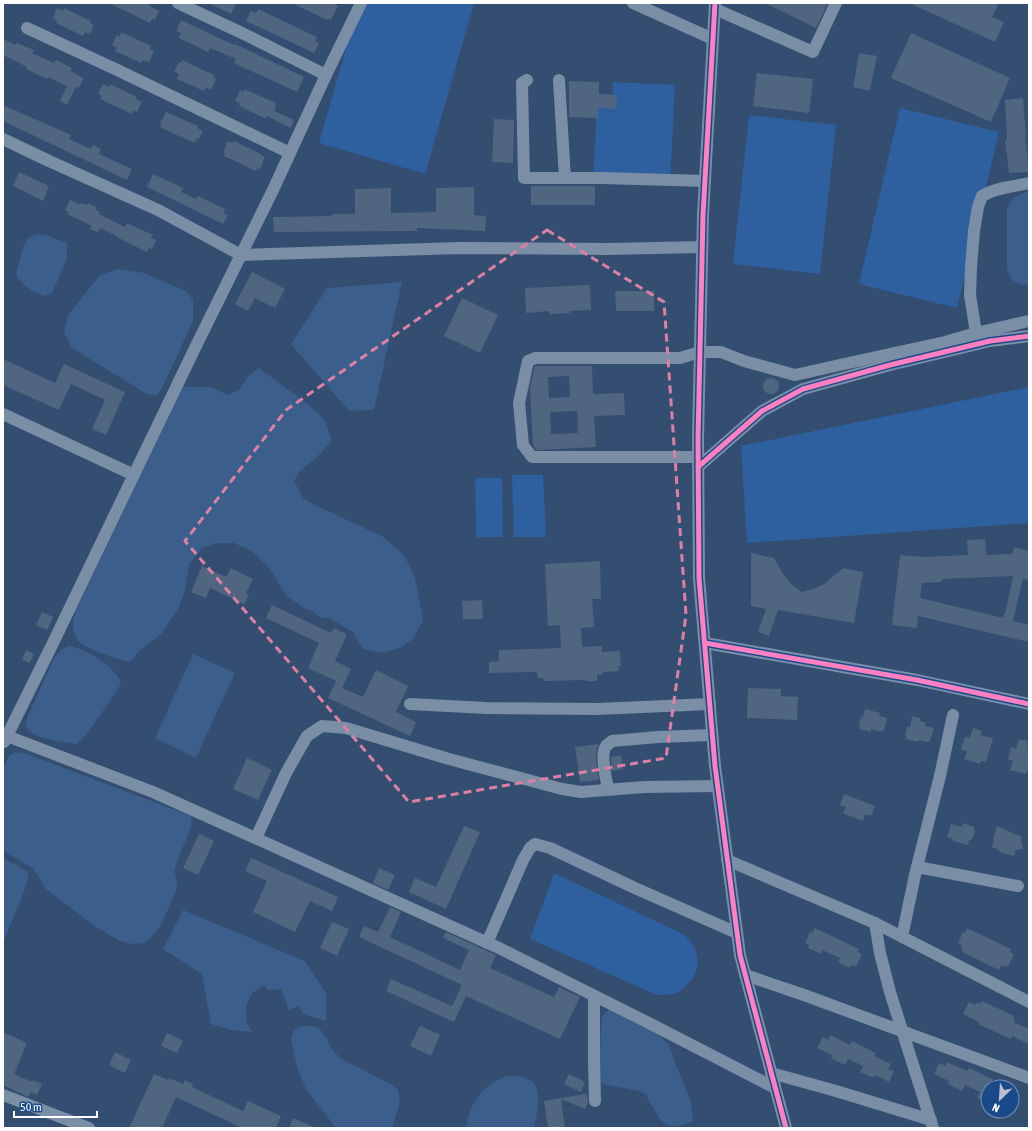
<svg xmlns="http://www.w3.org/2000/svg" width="1032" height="1131" font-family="'Asap Condensed',sans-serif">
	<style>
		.green { fill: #2e60a0 }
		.water { fill: #3c5e8b }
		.building { fill: #506580; fill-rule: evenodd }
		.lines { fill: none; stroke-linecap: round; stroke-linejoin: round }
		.minor { stroke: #7a8ea5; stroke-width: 12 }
		.cycleway-casing { stroke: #1a4a89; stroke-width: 8 }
		.cycleway { stroke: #ff80c0; stroke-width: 5 }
		.marked { fill: none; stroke: #dd80a5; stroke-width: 3; stroke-dasharray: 8 5; stroke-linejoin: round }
	</style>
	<rect width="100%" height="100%" fill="#334e70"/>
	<!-- green -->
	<g class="green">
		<polygon points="359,3 474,3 425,174 319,143"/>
		<polygon points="613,82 675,85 670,183 593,179 597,107 612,107"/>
		<polygon points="900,108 999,132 957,308 859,284"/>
		<polygon points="749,115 836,125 820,274 733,264"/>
		<polygon points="1029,387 1029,523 747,543 741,446"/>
		<polygon points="512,475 543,475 546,537 514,537"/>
		<polygon points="475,478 502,478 503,537 476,537"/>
		<path d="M554 874 558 875 683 934C700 949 704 969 686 986 682 989 677 994 673 994 668 995 662 995 657 995L530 939Z"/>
	</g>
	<!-- water -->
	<g class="water">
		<polygon points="1029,191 1029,284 1022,285 1012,280 1007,270 1007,207 1014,197"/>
		<polygon points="36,234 46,235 67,243 67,258 52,293 45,296 32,291 18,279 16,274 23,247 28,238"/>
		<polygon points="118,269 144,273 186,291 193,300 193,321 162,388 157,395 147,394 72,348 64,333 68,315 100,275"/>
		<polygon points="402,282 374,410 349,411 291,344 327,288"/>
		<path d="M259 368 310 406 325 420 332 441 316 458 299 472 294 481 303 498 319 507 382 536 404 555 415 577 423 620 414 638 400 648 381 653 363 649 353 632 329 618 319 617 311 610 305 609 285 594 270 569 252 551 234 543H216L202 548 189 564 185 591 179 607 161 634 139 651 130 662C116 659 95 652 82 644 78 641 73 633 73 628 72 620 75 613 78 606L183 387H212L227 395 239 390 248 376Z"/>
		<path d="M68 646C84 647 117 668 121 683L117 691 85 736 77 744C63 742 35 740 26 727L27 718 55 656 63 649Z"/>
		<polygon points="193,654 235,673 196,758 155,738"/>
		<polygon points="15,752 27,754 191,816 192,824 174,870 177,880 176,891 161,925 149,940 142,943 132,944 120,941 96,927 46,889 33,868 3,851 3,769 8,757"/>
		<polygon points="3,859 17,865 29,873 25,889 3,943"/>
		<polygon points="183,910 305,961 326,993 326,1021 303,1014 299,1006 289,1010 281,989 268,990 264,985 252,993 246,1006 246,1021 252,1032 231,1030 211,1024 202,974 163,949"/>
		<path d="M609 1009 658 1034 668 1044 672 1052 675 1063 691 1101 693 1121C686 1126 670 1129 662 1122 661 1121 660 1119 659 1117 654 1109 649 1103 646 1094 632 1087 615 1089 600 1082L599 1066 602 1016Z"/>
		<polygon points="302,1026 312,1026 319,1028 327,1039 331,1048 340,1058 392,1085 398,1090 400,1102 392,1128 336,1128 306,1089 297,1067 291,1039 294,1031 299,1027"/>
		<path d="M508 1076C515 1076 524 1076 530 1080 543 1088 537 1115 534 1128H466C470 1102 483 1084 508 1076Z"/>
	</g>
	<!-- building -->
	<g class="building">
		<polygon points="109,3 151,3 150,6 159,11 155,20 152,19 150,23"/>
		<polygon points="208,3 236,3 231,14"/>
		<polygon points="292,3 333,3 338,6 331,20 328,19 327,20"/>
		<polygon points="765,3 828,3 816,28"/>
		<polygon points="909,3 999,3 992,17 1004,22 995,42"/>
		<polygon points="57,8 63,11 64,8 91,21 90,23 94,25 90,34 85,32 83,36 56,23 57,21 53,18"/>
		<polygon points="258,9 317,37 315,41 319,43 314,53 246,21 251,11 256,13"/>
		<polygon points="181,20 234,45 235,44 304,77 297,92 234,63 236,59 215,50 210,48 208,52 179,38 181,33 176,31"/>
		<polygon points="121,32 151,46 150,49 154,51 149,62 143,60 141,63 115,51 117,48 112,45 117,35 120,36"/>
		<polygon points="911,33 1010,78 991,122 891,78"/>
		<polygon points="3,39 15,45 17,43 34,50 32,53 54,63 56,60 72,68 70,71 84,78 79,88 76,87 67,105 60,101 67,86 48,77 47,79 26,69 27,67 3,55"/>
		<polygon points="859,53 877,56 870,91 853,87"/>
		<polygon points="182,60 214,75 213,77 216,79 211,90 206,87 204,91 177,79 179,74 174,72 179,62 181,63"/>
		<polygon points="757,73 813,79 809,113 753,106"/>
		<polygon points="569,81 599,82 599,94 617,95 616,109 598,108 598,118 569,117"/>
		<polygon points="103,84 109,87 110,84 137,97 136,99 142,102 137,112 133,110 132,114 100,99 102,96 98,94"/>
		<polygon points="244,89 276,103 275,105 276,106 274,111 294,120 291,128 267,116 266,119 239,106 240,103 235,101 240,90 243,92"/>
		<polygon points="1023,98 1026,136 1025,136 1029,172 1009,173 1005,140 1007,140 1005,100"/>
		<polygon points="3,105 71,135 69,139 91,149 93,145 101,149 99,154 132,169 127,180 3,121"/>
		<polygon points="166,112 198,126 197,128 203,131 199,139 197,138 194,143 160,127 162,124 160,124"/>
		<polygon points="494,119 514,120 513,163 492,162"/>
		<polygon points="228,141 232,143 234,141 261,154 261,155 265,157 260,169 257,168 256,171 224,156 225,153 223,153"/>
		<polygon points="19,172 49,186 43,201 13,186"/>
		<polygon points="153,174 183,188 181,192 196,199 198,196 225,209 224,213 228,215 223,224 147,187"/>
		<rect x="531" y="186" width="64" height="19"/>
		<polygon points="474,187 474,215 486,216 485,231 417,228 417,231 274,232 273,217 332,216 332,214 355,214 355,189 391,188 391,213 436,212 436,188"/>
		<polygon points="70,200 80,205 81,203 87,205 88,203 96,207 95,209 100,212 99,214 125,227 127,223 153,235 151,238 156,240 152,249 149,248 147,252 117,237 117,236 100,228 98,232 90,229 92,226 67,214 68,212 65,210"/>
		<polygon points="252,272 285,289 275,308 255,298 248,311 235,304"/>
		<polygon points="590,285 591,310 570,311 570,313 549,314 549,311 526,313 525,288"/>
		<polygon points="615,291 654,291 654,311 616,311"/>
		<polygon points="462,298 498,315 480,353 444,336"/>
		<polygon points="3,359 55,383 64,364 125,392 106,435 92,429 105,400 71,384 59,410 3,385"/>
		<path d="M535 366H592L593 394 624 393 625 415 594 416 596 447 536 450 533 445 530 388ZM569 376 570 397 549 398 548 377ZM577 411 578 433 551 434 550 412Z"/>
		<circle cx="771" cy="386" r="8"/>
		<path d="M985 539 986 555 1012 554 1014 547 1029 551V581L1023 578 1013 621 1029 625V642L918 616 917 628 892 625 900 555 923 557 968 555 967 540ZM1013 576 1005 614H1004L1003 618 920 598 922 583 942 582V579Z"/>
		<polygon points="751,553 774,558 783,574 792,585 802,592 813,589 824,584 843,568 863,572 854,623 778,610 769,636 758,632 766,609 751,606"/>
		<polygon points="600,561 601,599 592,599 594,627 581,628 582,647 602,646 602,652 620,651 621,666 618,666 619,671 603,672 603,675 597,675 597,681 586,681 586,680 544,681 543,678 538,678 537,672 489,673 489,662 499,661 499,650 561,648 560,625 548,626 545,564"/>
		<polygon points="202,566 226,577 231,568 253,579 246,593 249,595 244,604 210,588 206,598 191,592"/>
		<polygon points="482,600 483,619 463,619 462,601"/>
		<polygon points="272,605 331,633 334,628 347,634 335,661 351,669 342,688 363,697 376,670 408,686 396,712 416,722 410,736 328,698 336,681 308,668 319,643 266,618"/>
		<polygon points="42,612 53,617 47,630 36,625"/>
		<polygon points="26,650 34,654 30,663 22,660"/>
		<polygon points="748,688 781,689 781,696 798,697 797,720 747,718"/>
		<polygon points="865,709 880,713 879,716 887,718 884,731 881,731 881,732 871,729 871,732 859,729 860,726 859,725 861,716 863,717"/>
		<polygon points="912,716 920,718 920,721 926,723 925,726 934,728 930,741 928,741 927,742 918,740 917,742 906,739 906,736 905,736 907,727 910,727"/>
		<polygon points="973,728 982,731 980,735 993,738 986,762 981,761 980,764 964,759 967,751 961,749 965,737 970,738"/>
		<polygon points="1019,739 1028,741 1027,745 1029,746 1029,772 1027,771 1026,774 1010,770 1013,761 1008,759 1011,747 1016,749"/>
		<polygon points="599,744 597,749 596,761 599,780 580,782 575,747"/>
		<polygon points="621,755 623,769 612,771 611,757"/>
		<polygon points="247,758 272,770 258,800 233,789"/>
		<polygon points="844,794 875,806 871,816 865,814 863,821 843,813 846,807 840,805"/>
		<polygon points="963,823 974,827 974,830 975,831 972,839 969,840 968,845 953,841 953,839 947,837 951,824 962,827"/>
		<polygon points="464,826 480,832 446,909 409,892 415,878 436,887"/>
		<polygon points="997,826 1022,837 1021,841 1023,849 1016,850 1014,856 999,852 999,850 992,847 994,840 993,839"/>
		<polygon points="199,834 214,841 198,875 183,868"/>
		<polygon points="251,858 338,897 332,911 310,901 295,932 253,912 267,881 245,871"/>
		<polygon points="379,868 395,875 388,890 373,883"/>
		<polygon points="390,907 401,912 390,937 460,970 469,950 443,938 446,932 496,955 490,968 554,997 559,987 580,997 560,1039 466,996 454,1022 386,991 391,979 452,1006 462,985 359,937 364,926 378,932"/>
		<polygon points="332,922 349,929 337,956 320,948"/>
		<polygon points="815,928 859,949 857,952 862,954 856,967 852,965 851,967 848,967 838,962 840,958 822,950 821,954 808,948 809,945 805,943 810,932 812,933"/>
		<polygon points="967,928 1011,949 1010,952 1014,954 1008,967 1005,965 1004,967 1001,966 999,970 962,952 963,949 960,948 962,945 958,943 963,932 965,933"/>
		<polygon points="982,1001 1014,1016 1013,1018 1015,1020 1014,1022 1029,1029 1029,1044 1012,1036 1011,1039 978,1024 979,1022 963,1014 969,1002 976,1005 977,1002 980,1004"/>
		<polygon points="420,1026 440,1035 431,1056 410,1046"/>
		<polygon points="3,1032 27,1043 14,1074 32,1082 33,1080 42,1084 37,1095 31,1092 28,1097 3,1085"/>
		<polygon points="167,1033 183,1041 177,1053 161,1046"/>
		<polygon points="830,1035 850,1045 852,1041 876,1053 874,1056 891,1064 888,1069 894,1071 889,1082 875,1075 874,1078 860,1072 863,1066 848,1059 845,1065 831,1058 832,1055 817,1048 823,1037 828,1040"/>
		<polygon points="115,1052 131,1060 125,1073 109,1065"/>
		<polygon points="947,1062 967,1071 969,1068 988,1077 988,1076 988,1077 993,1079 989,1087 988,1087 988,1103 977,1098 980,1092 965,1085 962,1091 948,1084 949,1081 934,1074 939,1063 945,1066"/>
		<polygon points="154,1074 168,1080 169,1078 183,1084 185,1080 193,1084 192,1087 243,1111 248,1101 281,1116 276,1128 242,1128 176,1097 162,1128 129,1128"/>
		<polygon points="569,1074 585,1082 581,1092 564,1084"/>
		<polygon points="585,1094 587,1095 588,1102 585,1109 561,1099 565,1128 548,1128 544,1101"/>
		<polygon points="293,1118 316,1128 289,1128"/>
	</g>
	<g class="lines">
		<!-- minor -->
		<g class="minor">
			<polyline points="178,3 244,34 326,75"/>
			<polyline points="633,3 713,39"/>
			<polyline points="715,3 703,215 698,439 699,578 715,766 740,955 786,1128"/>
			<polyline points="715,9 813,52 836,3"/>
			<polyline points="27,28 113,68 290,153"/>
			<polyline points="527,80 522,83 524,178 602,178 705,181"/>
			<polyline points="559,80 565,178"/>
			<polyline points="3,139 49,161 158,210 241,255 459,248 608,249 702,247"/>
			<path d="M976 333 970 295 971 267 974 231 978 207 982 196C997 187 1013 187 1029 183"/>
			<polyline points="3,414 134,475"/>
			<polyline points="698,457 532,457 523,445 519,403 528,361 535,358 680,358 700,352 721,352 744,361 795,375 844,364 945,342 976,333 1029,321"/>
			<polyline points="698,467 762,411 803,389 890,365 990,341 1029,336"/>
			<polyline points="705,643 917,680 1029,704"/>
			<polyline points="410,704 486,708 597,709 710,704"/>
			<polyline points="7,736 153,792 499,948 639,1018 775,1088"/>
			<polyline points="4,742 53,643 195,348 273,190 326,75 361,3"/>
			<path d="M608 789C606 778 600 755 606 746 607 745 611 742 612 741L658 737 712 735"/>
			<polyline points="256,838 286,773 307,736 322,726 346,728 449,759 562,789 581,792 644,787 717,786"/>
			<polyline points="727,860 875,923 1029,1002"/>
			<polyline points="917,867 1018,886"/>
			<polyline points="875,923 880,953 890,992 933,1128"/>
			<polyline points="902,937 915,875 940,776 953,715"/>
			<polyline points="487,943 523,860 530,848 535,844 550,848 637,889 737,933"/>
			<polyline points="745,975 804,995 1029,1078"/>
			<polyline points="594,996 594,1060 595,1101"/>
			<polyline points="771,1073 836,1091 931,1120"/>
			<polyline points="3,1095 89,1128"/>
		</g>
		<defs>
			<g id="cycleway">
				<polyline points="715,3 703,215 698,439 699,578 715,766 740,955 786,1128"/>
				<polyline points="698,467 762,411 803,389 890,365 990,341 1029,336"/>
				<polyline points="705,643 917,680 1029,704"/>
			</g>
		</defs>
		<!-- cycleway casing -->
		<use href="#cycleway" class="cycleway-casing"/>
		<!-- cycleway -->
		<use href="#cycleway" class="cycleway"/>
	</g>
	<!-- marked area -->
	<path class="marked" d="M547 230 664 302 686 615 666 758 409 802 185 541 286 410Z"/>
	<!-- border -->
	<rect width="1032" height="1131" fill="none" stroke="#ffffff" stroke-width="8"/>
	<!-- north arrow -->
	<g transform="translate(1000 1099) rotate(205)"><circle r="19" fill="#1a4a89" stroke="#7692b8"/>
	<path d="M0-3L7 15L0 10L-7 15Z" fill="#b8c1cd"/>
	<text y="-6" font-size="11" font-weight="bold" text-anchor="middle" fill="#ffffff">N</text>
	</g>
	<!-- scale -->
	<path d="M14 1111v6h83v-6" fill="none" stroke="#ffffff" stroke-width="2"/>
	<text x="20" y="1111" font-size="12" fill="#ffffff" stroke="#1a4a89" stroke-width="3" paint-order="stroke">50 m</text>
</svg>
